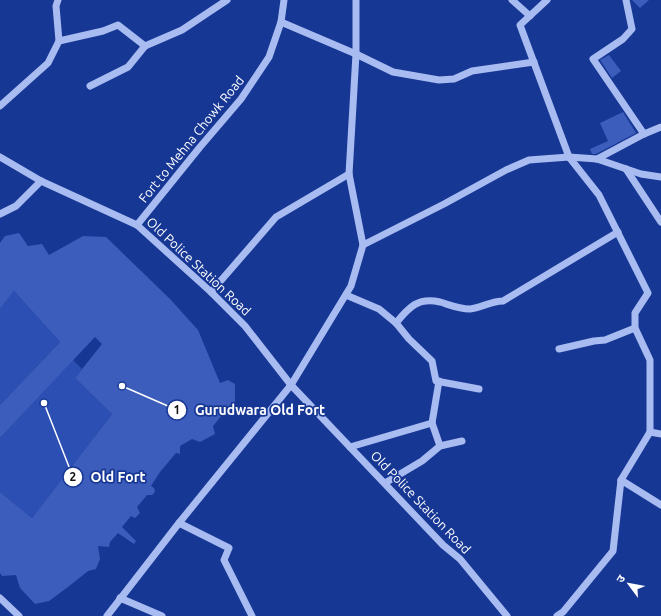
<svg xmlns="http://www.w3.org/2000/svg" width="661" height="616" font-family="Ubuntu,'Noto Sans Devanagari',sans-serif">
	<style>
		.green { fill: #2b4fb3 }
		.building { fill: #3c5dbb }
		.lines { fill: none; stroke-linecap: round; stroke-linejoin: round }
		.minor { stroke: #a9bcf1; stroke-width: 7 }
		.labels { text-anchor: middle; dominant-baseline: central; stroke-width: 3.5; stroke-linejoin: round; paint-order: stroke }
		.street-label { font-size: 13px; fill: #fff; stroke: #173795 }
		.leader { fill: none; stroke: #fff; stroke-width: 1.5 }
		.callout-dot { fill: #fff; stroke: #173795; stroke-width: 1.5 }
		.mark-label { font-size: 12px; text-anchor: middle; font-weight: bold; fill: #111 }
		.callout-label { font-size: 14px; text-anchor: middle; font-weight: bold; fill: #fff; stroke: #173795; stroke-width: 3.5; stroke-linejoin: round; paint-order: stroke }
	</style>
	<rect width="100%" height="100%" fill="#173795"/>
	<!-- green -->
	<g class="green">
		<polygon points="14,291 60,342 0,405 0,309"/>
		<polygon points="73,360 82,369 75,378 112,414 32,518 0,492 0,438"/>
	</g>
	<!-- building -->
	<g class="building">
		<polygon points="632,0 649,0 640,8"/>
		<polygon points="609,55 621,71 612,78 600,60"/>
		<polygon points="623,112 636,133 596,154 592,154 590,149 608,141 600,123"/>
		<polygon points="19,233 28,246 42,244 49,255 83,236 106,237 170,299 198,330 220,383 228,380 235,384 235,405 230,413 223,414 213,426 215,434 200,442 192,439 180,446 180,454 176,453 160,472 151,486 154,488 155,492 152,495 147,495 137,507 140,513 135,518 131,516 122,527 136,541 134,544 118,533 110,542 109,547 98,546 100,559 96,569 88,571 68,587 49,601 35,604 20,588 16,575 2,576 0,573 0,492 32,518 112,414 75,378 102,344 95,337 0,438 0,405 60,342 14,291 0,309 0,243 5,236"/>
	</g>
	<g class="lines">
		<!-- minor -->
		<g class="minor">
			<polyline points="58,0 56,6 59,41"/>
			<polyline points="356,0 356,54 349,174 363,245"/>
			<polyline points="512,0 530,16"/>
			<polyline points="547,0 520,25 569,157 599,195 648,293 635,313 635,328 650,360 650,432 621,480 613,551 563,612 557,616"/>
			<polyline points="626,0 632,29 623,39 593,59 644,134"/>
			<polyline points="281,22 356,54 393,72 439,80 454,79 472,71 534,62"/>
			<polyline points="90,86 128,67 145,46 182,30 227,0"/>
			<polyline points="0,106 48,63 59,41 103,31 118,25 145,46"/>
			<polyline points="0,157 41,181 137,225 211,292 245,326 291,385 443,545 460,559 507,616"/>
			<polyline points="597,159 644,134 661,127"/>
			<polyline points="626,169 661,222"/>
			<polyline points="0,214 16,206 41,181"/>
			<polyline points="137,225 200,147 241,99 269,57 281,22 284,0"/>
			<polyline points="211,292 276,217 349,174"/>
			<polyline points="346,295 379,309 396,323 409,339 432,361 436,381 479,389"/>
			<path d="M396 323C409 307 418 297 440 302 450 305 459 309 470 309 481 308 491 301 503 301L618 232"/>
			<polyline points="559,349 594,341 605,340 635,328"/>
			<polyline points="432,423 439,381"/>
			<polyline points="650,432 661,434"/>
			<polyline points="350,447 432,423 440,446"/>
			<polyline points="621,480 661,505"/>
			<polyline points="385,483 422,461 440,446 462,441"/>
			<polyline points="179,523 229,548 224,560 252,616"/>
			<polyline points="0,598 19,616"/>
			<polyline points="120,598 162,616"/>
			<polyline points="107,616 179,523 291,385 351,286 363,245 444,204 506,170 529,160 569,157 597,159 641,174 661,177"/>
		</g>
	</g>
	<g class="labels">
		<!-- street labels -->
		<g class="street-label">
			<text transform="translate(191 139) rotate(-51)">Fort to Mehna Chowk Road</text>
			<text transform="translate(199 266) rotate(43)">Old Police Station Road</text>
			<text transform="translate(421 502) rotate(46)">Old Police Station Road</text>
		</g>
	</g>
	<!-- callouts -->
	<path class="leader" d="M122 386L177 410M44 403L73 477"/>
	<g class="callout-dot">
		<circle cx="122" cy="386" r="4"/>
		<circle cx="44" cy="403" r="4"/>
		<circle cx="177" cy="410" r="10"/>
		<circle cx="73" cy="477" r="10"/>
	</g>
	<g class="mark-label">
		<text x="177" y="414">1</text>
		<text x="73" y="481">2</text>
	</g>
	<g class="callout-label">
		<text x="260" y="415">Gurudwara Old Fort</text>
		<text x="118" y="482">Old Fort</text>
	</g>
	<!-- north arrow -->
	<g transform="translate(629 584) rotate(302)" stroke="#173795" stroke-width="3" paint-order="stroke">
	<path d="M0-3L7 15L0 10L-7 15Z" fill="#ffffff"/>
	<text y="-6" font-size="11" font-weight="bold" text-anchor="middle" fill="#ffffff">उ</text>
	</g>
</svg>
